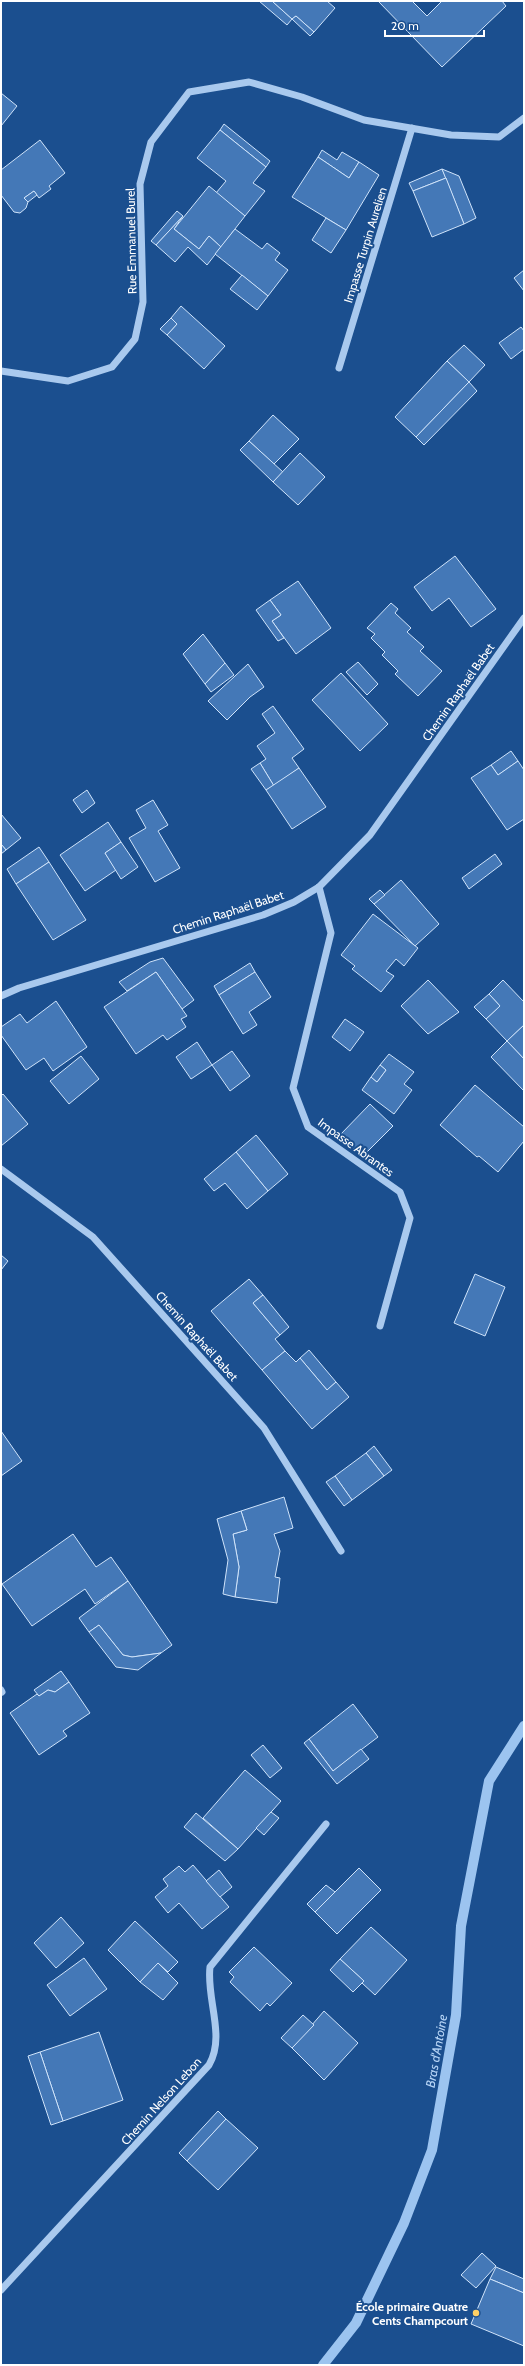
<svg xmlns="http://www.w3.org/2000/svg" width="525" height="2366" font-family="Cabin,sans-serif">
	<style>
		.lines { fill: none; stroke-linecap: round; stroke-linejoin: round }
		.stream { stroke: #9cc4f0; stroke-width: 10 }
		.building { fill: #4478b7; stroke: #cfe3fa }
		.minor { stroke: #a9c9ee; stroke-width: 7 }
		.poi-dot { fill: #ffd166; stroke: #1b4f8f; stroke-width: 1.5 }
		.labels { text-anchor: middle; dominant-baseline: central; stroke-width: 4; stroke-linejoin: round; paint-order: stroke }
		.street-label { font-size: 12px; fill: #fff; stroke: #1b4f8f }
		.poi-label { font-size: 12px; font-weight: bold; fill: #fff; stroke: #1b4f8f; text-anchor: end }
		.water-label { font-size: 13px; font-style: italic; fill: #b5d3f5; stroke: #1b4f8f }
	</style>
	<rect width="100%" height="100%" fill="#1b4f8f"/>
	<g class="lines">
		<!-- stream -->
		<polyline class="stream" points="323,2365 356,2323 404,2223 432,2150 456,2015 461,1926 489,1781 524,1726"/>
	</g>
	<!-- building -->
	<g class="building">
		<polygon points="259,1 272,1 292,19 287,25"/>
		<polygon points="272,1 327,1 335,8 314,32 296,16 292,19"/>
		<polygon points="378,1 412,1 427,16 442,1 502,1 506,6 442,67"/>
		<polygon points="296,16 314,32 310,36 292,19"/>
		<polygon points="1,93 17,106 1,126"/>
		<polygon points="224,124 270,161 266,167 220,130"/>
		<polygon points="220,130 266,167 253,183 265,191 245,216 216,193 226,181 197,158"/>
		<polygon points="40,140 65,173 49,186 51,189 39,198 34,191 24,198 28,202 26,208 20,213 14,212 1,195 1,170"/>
		<polygon points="322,150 337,160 342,152 359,162 349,178 318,157"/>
		<polygon points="318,157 349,178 359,162 379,175 346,230 292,197"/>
		<polygon points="442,169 446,178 413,191 409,183"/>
		<polygon points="442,169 459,176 476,218 464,224"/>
		<polygon points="446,178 464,224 432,237 413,191"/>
		<polygon points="209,186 245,216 221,247 209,236 199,249 174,229"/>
		<polygon points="34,191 37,195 28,202 24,198"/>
		<polygon points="177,211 183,216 156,245 151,241"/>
		<polygon points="183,216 174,229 199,249 209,236 221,247 207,265 188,247 175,262 156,245"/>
		<polygon points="326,218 346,230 331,253 312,240"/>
		<polygon points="235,229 262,249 267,243 280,253 275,260 288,270 268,296 215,254"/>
		<polygon points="524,270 524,291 514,278"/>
		<polygon points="242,275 268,296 257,310 230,289"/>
		<polygon points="181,306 225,346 204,369 167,335 177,324 171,318"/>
		<polygon points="171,318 177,324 167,335 160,329"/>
		<polygon points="521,327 524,331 524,349 511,359 499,343"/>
		<polygon points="464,345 485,365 469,382 447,361"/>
		<polygon points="447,361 469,382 416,437 395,417"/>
		<polygon points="469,382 477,391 424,445 416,437"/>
		<polygon points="273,415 299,439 274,464 249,441"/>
		<polygon points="249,441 283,472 273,482 240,450"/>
		<polygon points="300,453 325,477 298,505 273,482"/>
		<polygon points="455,556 496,609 471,627 449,598 432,611 414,587"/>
		<polygon points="298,581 331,628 296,654 272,621 281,615 270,600"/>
		<polygon points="270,600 281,615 272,621 284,638 278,641 256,610"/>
		<polygon points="391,603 398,609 395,613 411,628 407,632 424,647 420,651 442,671 418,696 395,674 398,671 382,655 385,652 371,638 375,634 367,628"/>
		<polygon points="203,634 225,663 205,684 183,654"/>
		<polygon points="358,662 378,684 367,695 346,672"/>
		<polygon points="225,663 234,675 211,692 205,684"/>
		<polygon points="248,664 264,687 250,697 227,720 208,701"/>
		<polygon points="341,673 388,724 360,751 312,700"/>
		<polygon points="273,706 304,749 292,758 299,768 274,786 260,763 266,759 257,746 275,733 262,714"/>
		<polygon points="511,751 518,761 498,775 491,765"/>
		<polygon points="518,761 524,770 524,819 507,830 471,778 491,765 498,775"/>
		<polygon points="260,763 274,786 266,790 251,769"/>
		<polygon points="299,768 326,807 292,829 266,790"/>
		<polygon points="87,790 95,803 82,813 73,800"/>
		<polygon points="153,800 168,825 158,831 180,868 155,882 129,838 146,828 136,810"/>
		<polygon points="1,814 21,838 6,850 1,844"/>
		<polygon points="108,822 121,842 105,853 116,870 85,891 60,855"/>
		<polygon points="121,842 138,867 121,879 105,853"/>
		<polygon points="1,844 6,850 1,854"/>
		<polygon points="39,847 49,862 16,884 7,869"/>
		<polygon points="495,854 502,864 469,889 462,878"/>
		<polygon points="49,862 86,920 53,940 16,884"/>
		<polygon points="401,880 439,924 415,946 374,904"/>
		<polygon points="380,890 385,895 374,904 369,899"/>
		<polygon points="373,914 418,948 404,966 396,959 386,971 394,976 381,992 352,969 355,966 341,955"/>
		<polygon points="163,958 194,1000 182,1009 156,972 127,991 119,982 150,962"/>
		<polygon points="250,963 255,972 219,995 214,986"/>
		<polygon points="156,972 187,1016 181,1019 186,1027 167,1040 163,1035 136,1054 104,1007"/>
		<polygon points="255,972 271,997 249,1012 257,1025 243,1034 219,995"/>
		<polygon points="428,980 459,1012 428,1034 401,1006"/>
		<polygon points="503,980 524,1002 524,1025 507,1041 486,1019 500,1006 489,994"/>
		<polygon points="489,994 500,1006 486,1019 474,1007"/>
		<polygon points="56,1001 87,1047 53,1071 44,1058 26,1070 1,1035 1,1027 20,1014 27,1023"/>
		<polygon points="345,1019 364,1032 350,1051 332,1037"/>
		<polygon points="524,1025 524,1059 507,1041"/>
		<polygon points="507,1041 524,1059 524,1091 491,1057"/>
		<polygon points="197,1042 212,1065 191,1079 176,1057"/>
		<polygon points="232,1051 250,1076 230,1091 212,1065"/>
		<polygon points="389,1054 414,1072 404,1084 412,1090 394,1114 362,1090 371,1077 377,1082 386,1070 380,1065"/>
		<polygon points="81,1056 99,1079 69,1104 50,1081"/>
		<polygon points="380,1065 386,1070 377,1082 371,1077"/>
		<polygon points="475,1085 524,1127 524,1141 498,1172 479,1156 477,1157 440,1125"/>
		<polygon points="3,1094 28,1124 1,1146 1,1096"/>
		<polygon points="370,1104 393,1126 362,1157 340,1135"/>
		<polygon points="256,1135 288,1174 268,1191 236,1152"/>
		<polygon points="236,1152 268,1191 247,1209 225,1183 214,1191 204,1179"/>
		<polygon points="1,1255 8,1261 1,1270"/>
		<polygon points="475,1274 505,1287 485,1336 454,1323"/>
		<polygon points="249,1279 263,1295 253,1303 280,1335 275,1339 285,1351 262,1370 211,1311"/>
		<polygon points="263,1295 289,1327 280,1335 253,1303"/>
		<polygon points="309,1350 336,1382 327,1390 300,1358"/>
		<polygon points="285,1351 296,1362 300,1358 327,1390 336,1382 349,1397 312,1429 262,1370"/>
		<polygon points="1,1431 22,1461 1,1476"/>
		<polygon points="374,1446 392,1470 384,1476 366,1453"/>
		<polygon points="366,1453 384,1476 352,1500 335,1476"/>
		<polygon points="335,1476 352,1500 344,1506 326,1482"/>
		<polygon points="284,1497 293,1528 274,1534 280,1551 275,1577 280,1578 277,1603 235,1597 239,1567 233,1534 247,1530 241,1511"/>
		<polygon points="241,1511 247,1530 233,1534 239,1567 235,1597 223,1594 228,1560 217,1519"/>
		<polygon points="73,1534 96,1567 111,1557 128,1581 95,1604 85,1589 32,1626 2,1584"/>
		<polygon points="128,1581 172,1645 161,1653 132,1657 123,1655 99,1625 89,1632 79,1618"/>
		<polygon points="99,1625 123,1655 132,1657 161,1653 138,1670 116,1667 89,1632"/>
		<polygon points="61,1671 69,1682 55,1692 48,1690 39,1696 34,1690"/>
		<polygon points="69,1682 90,1713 63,1731 67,1736 39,1755 10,1713 37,1694 39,1696 48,1690 55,1692"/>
		<polygon points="353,1704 378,1737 333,1771 309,1739"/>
		<polygon points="309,1739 333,1771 361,1749 369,1759 337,1784 304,1743"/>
		<polygon points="263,1745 282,1768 270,1778 251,1755"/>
		<polygon points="245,1770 281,1801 238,1849 203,1818"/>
		<polygon points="271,1812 279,1818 264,1835 256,1828"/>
		<polygon points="196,1813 238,1849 225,1861 184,1827"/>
		<polygon points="193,1865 229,1907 202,1929 179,1903 168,1913 155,1897 168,1886 163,1879 179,1866 185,1872"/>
		<polygon points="359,1868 381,1890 337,1934 315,1912"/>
		<polygon points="219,1870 232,1887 220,1897 206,1881"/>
		<polygon points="326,1885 335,1892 315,1912 307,1904"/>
		<polygon points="61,1917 84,1943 56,1968 34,1943"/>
		<polygon points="135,1921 178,1962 168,1972 158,1963 140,1982 108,1950"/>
		<polygon points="371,1927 407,1960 375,1995 362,1983 364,1981 340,1959"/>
		<polygon points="254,1947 292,1983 270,2006 267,2003 260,2011 230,1982 234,1977 229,1972"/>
		<polygon points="84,1958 107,1989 70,2016 47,1985"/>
		<polygon points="340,1959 364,1981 353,1992 330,1970"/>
		<polygon points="158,1963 178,1983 163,2000 140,1982"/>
		<polygon points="324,2011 358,2043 324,2080 292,2048"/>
		<polygon points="303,2015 314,2025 292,2048 281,2038"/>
		<polygon points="99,2032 123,2100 63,2121 40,2052"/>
		<polygon points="40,2052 63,2121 51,2125 28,2056"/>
		<polygon points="218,2111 226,2119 187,2161 179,2153"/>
		<polygon points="226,2119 258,2148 218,2190 187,2161"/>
		<polygon points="482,2253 496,2266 476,2288 461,2275"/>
		<polygon points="496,2267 524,2279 524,2293 490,2279"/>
		<polygon points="490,2279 524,2293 524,2346 471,2324"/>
	</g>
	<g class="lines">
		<!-- minor -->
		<g class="minor">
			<polyline points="339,368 412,128"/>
			<polyline points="1,371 68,381 112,367 135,339 143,302 140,184 151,142 189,92 249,82 302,97 364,120 451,135 499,137 524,118"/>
			<polyline points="319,887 331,933 293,1088 308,1127 400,1192 410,1218 380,1326"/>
			<polyline points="1,996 19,988 263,915 294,902 319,887 370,835 524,618"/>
			<polyline points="1,1169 93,1237 264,1428 341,1551"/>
			<polyline points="1,1690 2,1692"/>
			<path d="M1 2290 209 2065C226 2036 206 1999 210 1967L326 1824"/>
		</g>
	</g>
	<!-- markers -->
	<circle class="poi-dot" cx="476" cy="2313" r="4"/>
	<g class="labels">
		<!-- street labels -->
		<g class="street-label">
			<text transform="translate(131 241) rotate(-91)">Rue Emmanuel Burel</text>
			<text transform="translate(365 245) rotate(-73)">Impasse Turpin Aurelien</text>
			<text transform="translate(458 692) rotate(-55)">Chemin Raphaël Babet</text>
			<text transform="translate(228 912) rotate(-18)">Chemin Raphaël Babet</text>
			<text transform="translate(356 1147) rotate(36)">Impasse Abrantes</text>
			<text transform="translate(197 1336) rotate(48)">Chemin Raphaël Babet</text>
			<text transform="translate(161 2101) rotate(-48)">Chemin Nelson Lebon</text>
		</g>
		<!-- poi labels -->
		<g class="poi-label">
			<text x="468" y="2306">École primaire Quatre<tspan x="468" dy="14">Cents Champcourt</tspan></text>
		</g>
		<!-- water labels -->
		<g class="water-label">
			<text transform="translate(436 2051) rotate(-80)">Bras d'Antoine</text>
		</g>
	</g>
	<!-- border -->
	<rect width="525" height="2366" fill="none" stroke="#ffffff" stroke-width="4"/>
	<!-- scale -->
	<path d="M385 30v6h99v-6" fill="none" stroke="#ffffff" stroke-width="2"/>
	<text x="391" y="30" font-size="12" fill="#ffffff" stroke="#1b4f8f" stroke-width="3" paint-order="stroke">20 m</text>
</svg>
